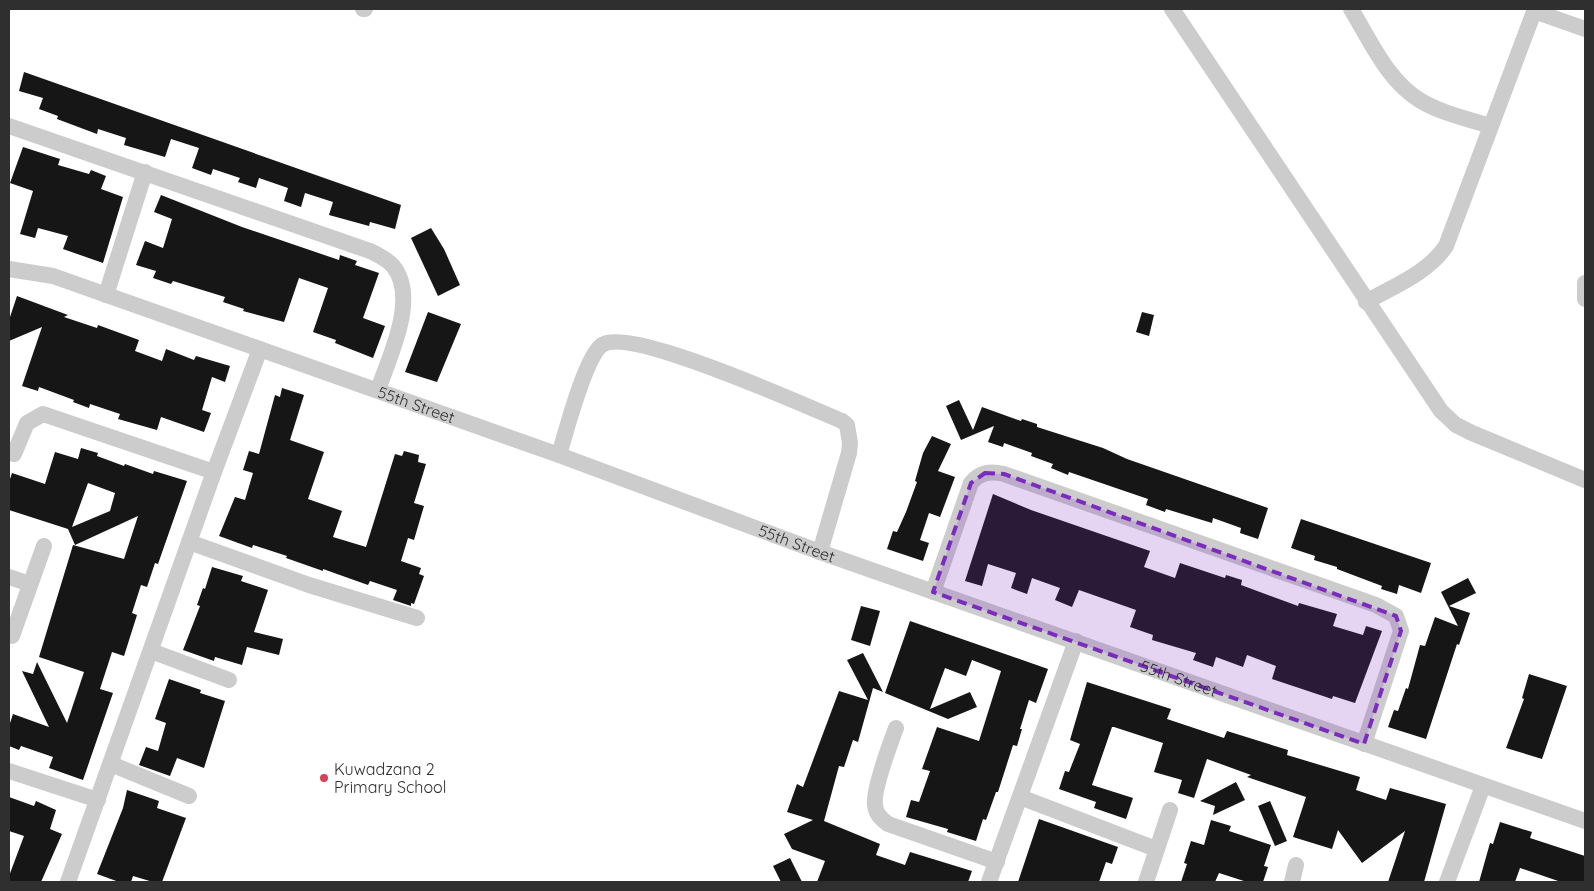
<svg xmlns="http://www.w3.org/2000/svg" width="1594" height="891" font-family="Quicksand,sans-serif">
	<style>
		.building { fill: #161616; fill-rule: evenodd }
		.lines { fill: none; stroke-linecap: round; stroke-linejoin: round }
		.street { stroke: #ccc; stroke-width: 16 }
		.marked { fill: #7b2cbf; fill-opacity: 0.2; stroke: #7b2cbf; stroke-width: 4; stroke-dasharray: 10 6; stroke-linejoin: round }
		.poi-dot { fill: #d64159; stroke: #fff; stroke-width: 2 }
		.labels { text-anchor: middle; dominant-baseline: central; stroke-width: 5; stroke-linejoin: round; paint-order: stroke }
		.street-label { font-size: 16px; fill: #2f2f2f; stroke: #fff }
		.poi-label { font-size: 16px; fill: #2f2f2f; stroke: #fff; text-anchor: start }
	</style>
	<rect width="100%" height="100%" fill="#fff"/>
	<!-- building -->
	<g class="building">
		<polygon points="24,72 401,205 395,229 370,222 369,226 329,215 333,202 305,193 301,207 284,201 288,188 259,178 256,188 238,182 240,178 213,169 211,175 192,168 199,148 171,139 165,157 124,145 126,138 98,129 97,134 57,119 58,116 39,109 43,98 19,91"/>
		<polygon points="23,147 60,159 58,165 89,174 91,170 106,176 101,189 123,197 103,263 63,249 68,236 38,228 35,238 20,234 33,191 10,183"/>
		<polygon points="161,195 242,227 339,260 340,255 357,261 355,265 379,273 363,318 385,326 373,358 335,343 336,340 313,332 328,288 299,278 284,322 243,311 244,309 223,302 225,297 173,281 171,284 153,278 156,271 136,265 145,241 163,248 172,219 154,212"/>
		<polygon points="431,228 444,249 460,285 438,296 411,238"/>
		<polygon points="17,296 68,315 64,317 97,328 98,325 139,340 135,351 162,361 166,349 194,360 196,356 230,366 225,382 212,377 202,410 211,413 204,432 161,417 157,430 118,419 120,414 90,404 89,408 73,402 74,400 39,387 38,391 22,386 42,327 9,341 9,320"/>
		<polygon points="428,312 461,324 437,382 405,372"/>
		<polygon points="1142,312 1154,315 1149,336 1136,332"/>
		<polygon points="282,388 304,395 290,440 324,452 308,499 342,511 333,537 366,547 395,454 402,456 404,451 419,455 418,462 426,464 414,503 424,506 414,540 408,538 401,561 421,568 419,574 424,576 414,604 411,603 411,606 393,600 397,590 370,581 368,585 323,569 323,571 286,558 287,556 253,545 252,548 219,536 235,497 245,500 253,473 243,470 249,451 259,454 275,395 280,397"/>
		<polygon points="959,400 973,430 982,407 1021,421 1022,419 1037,424 1037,427 1103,448 1127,459 1268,508 1258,539 1240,533 1241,528 1213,518 1212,523 1166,509 1165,512 1146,505 1148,499 1069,472 1068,475 1051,468 1053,464 1031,456 1032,453 1004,443 1003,447 988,442 994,426 961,440 946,406"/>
		<polygon points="932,436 951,444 938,471 955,477 940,517 929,513 920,540 929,543 923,561 887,549 893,531 897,532 906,512 917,482 915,481 923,453"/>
		<path d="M81 448 98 453 97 456 124 466 125 464 153 474 154 471 187 481 158 564 155 563 147 587 141 585 132 613 137 615 124 656 112 652 100 689 113 693 83 780 49 768 53 757 21 746 19 750 9 746V726L13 714 49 727 22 671 33 674 37 662 67 723 84 672 39 657 73 545 124 559 138 516 75 545 68 529 9 510V482L12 473 45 484 55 452 78 459ZM88 483 115 493 110 511 72 527Z"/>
		<polygon points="993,494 1031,510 1150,551 1144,567 1175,578 1180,563 1225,578 1226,575 1242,580 1241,585 1298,606 1299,603 1337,614 1333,626 1363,635 1366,626 1382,631 1355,703 1333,696 1332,699 1272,679 1276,666 1247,655 1243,667 1216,657 1213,667 1193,660 1196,653 1152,640 1153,635 1130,627 1136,610 1079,590 1072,607 1055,600 1060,588 1032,578 1027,594 1011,588 1016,573 988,564 982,586 965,581"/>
		<polygon points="1301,519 1431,563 1421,593 1399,585 1397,594 1381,589 1382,586 1337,569 1337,567 1314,560 1315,556 1291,548"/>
		<polygon points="212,567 243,576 241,581 268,590 254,632 283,639 279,655 247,647 242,665 215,657 214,661 183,650 200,606 197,605 203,588 205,589"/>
		<polygon points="1468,578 1476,593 1449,606 1470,613 1459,645 1457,644 1426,739 1388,727 1394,710 1398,711 1406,688 1408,689 1420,645 1425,646 1435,617 1458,626 1441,592"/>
		<polygon points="861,606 880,611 870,646 851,640"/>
		<polygon points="910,621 1048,669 1036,703 1029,700 1020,729 1022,729 1017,746 1013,745 998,792 996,792 986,820 983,819 976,841 947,832 948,829 906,817 911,800 919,802 930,771 922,769 937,727 979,741 1001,671 972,660 966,676 945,668 930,709 970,692 977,707 948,719 885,693"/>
		<polygon points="863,653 883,692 873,688 858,742 853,740 844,767 839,766 824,821 880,844 876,855 905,865 910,852 972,871 968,882 817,882 825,861 792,849 784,834 813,820 787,812 797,784 803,787 839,691 868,700 847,660"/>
		<polygon points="1529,674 1567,686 1542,759 1506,748 1524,699 1522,698"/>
		<polygon points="169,679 201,690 200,693 225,701 204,768 177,758 170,776 139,765 146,747 158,751 166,723 155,719"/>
		<polygon points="1087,682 1171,709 1167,719 1224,738 1227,731 1288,750 1287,755 1360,777 1356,790 1386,800 1390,788 1446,804 1424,882 1388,882 1405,831 1362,863 1338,830 1332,849 1293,837 1306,797 1247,777 1251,775 1207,759 1194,798 1178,793 1182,780 1154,772 1163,743 1114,727 1112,727 1092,785 1133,798 1126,819 1094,808 1096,802 1059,789 1065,771 1069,772 1080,744 1070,740"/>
		<polygon points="1236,782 1245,800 1213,815 1215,806 1200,801"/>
		<polygon points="127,790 159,801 157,808 186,818 162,882 153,882 133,876 131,882 119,882 97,874 123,808"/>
		<polygon points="9,797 34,806 36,801 56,810 50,829 62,834 41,882 9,882 9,876 24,836 9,831"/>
		<polygon points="1270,801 1287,841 1275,846 1258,806"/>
		<polygon points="1039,819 1118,847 1112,864 1106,862 1099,882 1018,882"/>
		<polygon points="1211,820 1231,826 1229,831 1271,845 1264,866 1268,867 1263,882 1247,882 1219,873 1215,882 1181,882 1187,864 1184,863 1191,841 1204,845"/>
		<polygon points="1500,822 1532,832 1530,838 1585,856 1585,882 1561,882 1520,868 1515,882 1479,882 1490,843 1493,844"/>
		<polygon points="790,858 802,882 781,882 773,866"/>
	</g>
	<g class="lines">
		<!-- street -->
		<g class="street">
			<polyline points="363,9 365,9"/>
			<polyline points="1172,9 1441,411 1456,425 1472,433 1585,480"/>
			<path d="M1351 9C1370 40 1388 82 1421 101 1441 113 1468 119 1490 126"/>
			<polyline points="1534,11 1585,29"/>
			<path d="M9 126 370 251C378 255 387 259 393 266 419 298 389 357 378 390"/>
			<path id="s1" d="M9 269 53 276 559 455 820 552 1585 821"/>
			<polyline points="1585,283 1585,299"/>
			<polyline points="106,295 145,172"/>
			<path d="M1366 302C1394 286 1428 273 1446 246L1535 9"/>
			<polyline points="14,454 27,423 43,414 214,472"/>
			<path d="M559 455C566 432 585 357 602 345 629 326 806 406 842 421L847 425 850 443 849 453 820 552"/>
			<polyline points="189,542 309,585 417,618"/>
			<polyline points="9,577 30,584"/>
			<path d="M933 592 971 483C980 472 990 471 1004 474L1376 605 1396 616 1401 631 1364 744"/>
			<polyline points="12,636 44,546"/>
			<polyline points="151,651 229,680"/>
			<path d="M896 728C890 744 873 790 875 805 876 815 882 819 888 824L997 862"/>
			<polyline points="111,764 189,796"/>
			<polyline points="9,771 98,800"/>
			<polyline points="1020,797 1156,849"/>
			<polyline points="68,882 214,472 260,349"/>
			<polyline points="989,882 1076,641"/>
			<polyline points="1146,882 1170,810"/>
			<polyline points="1292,882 1296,865"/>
			<polyline points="1447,882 1483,786"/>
		</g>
	</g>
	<!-- marked area -->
	<path class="marked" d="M985 473 1004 474 1396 616 1401 631 1364 744 933 592 971 483Z"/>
	<!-- markers -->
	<circle class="poi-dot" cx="324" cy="778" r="5"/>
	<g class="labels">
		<!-- street labels -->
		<g class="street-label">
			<text stroke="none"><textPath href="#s1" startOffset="430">55th Street</textPath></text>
			<text stroke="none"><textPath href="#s1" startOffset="835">55th Street</textPath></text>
			<text stroke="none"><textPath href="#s1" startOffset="1240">55th Street</textPath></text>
		</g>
		<!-- poi labels -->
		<g class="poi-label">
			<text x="334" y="769">Kuwadzana 2<tspan x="334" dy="18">Primary School</tspan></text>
		</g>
	</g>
	<!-- border -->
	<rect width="1594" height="891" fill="none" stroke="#2f2f2f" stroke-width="20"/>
</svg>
